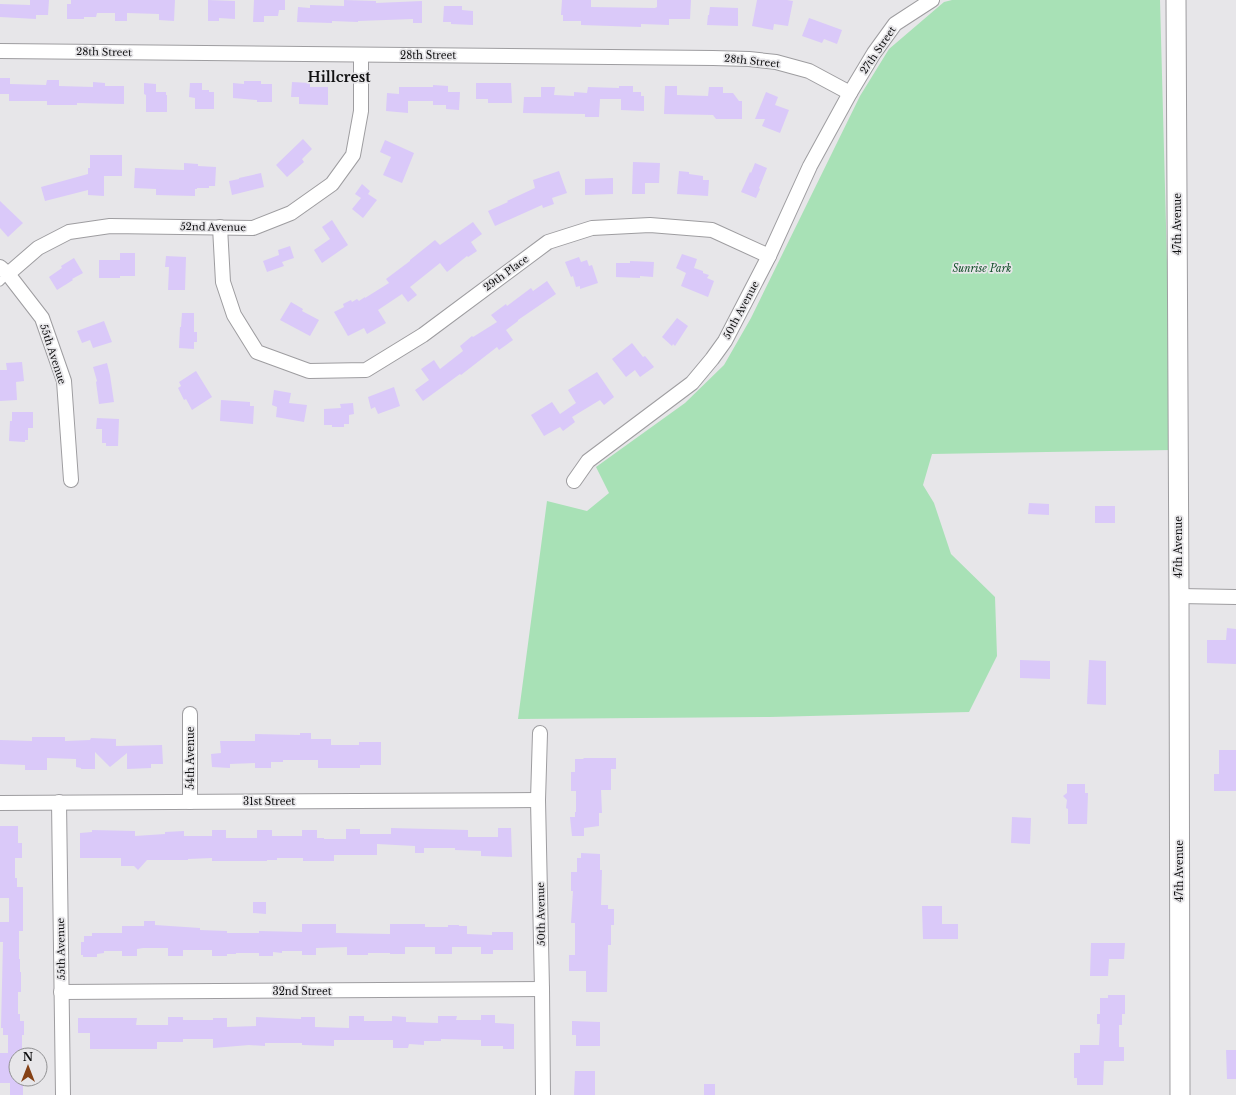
<svg xmlns="http://www.w3.org/2000/svg" width="1236" height="1095" font-family="'Libre Baskerville',serif">
	<style>
		.green { fill: #a8e1b6 }
		.building { fill: #dac9f9 }
		.lines { fill: none; stroke-linecap: round; stroke-linejoin: round }
		.lane-casing { stroke: #9e9da0; stroke-width: 9 }
		.street-casing { stroke: #9e9da0; stroke-width: 16 }
		.secondary-casing { stroke: #9e9da0; stroke-width: 21 }
		.lane { stroke: #fff; stroke-width: 7 }
		.street { stroke: #fff; stroke-width: 14 }
		.secondary { stroke: #fff; stroke-width: 19 }
		.labels { text-anchor: middle; dominant-baseline: central; stroke-width: 3.5; stroke-linejoin: round; paint-order: stroke }
		.street-label { font-size: 10px; fill: #111112; stroke: #e7e6e9 }
		.park-label { font-size: 10px; font-style: italic; fill: #124e29; stroke: #e7e6e9 }
		.district-label { font-size: 14px; font-weight: bold; fill: #111112; stroke: #e7e6e9 }
	</style>
	<rect width="100%" height="100%" fill="#e7e6e9"/>
	<!-- green -->
	<polygon class="green" points="952,0 1160,0 1172,450 932,454 923,485 934,503 951,554 995,597 997,656 969,712 770,717 518,719 547,501 587,511 609,493 596,467 685,403 724,365 751,318 860,96 889,49 944,2"/>
	<!-- building -->
	<g class="building">
		<polygon points="30,0 49,0 48,15 36,15 36,19 0,17 0,4 30,5"/>
		<polygon points="71,0 175,0 174,21 159,20 159,14 127,13 127,21 115,21 115,13 97,13 96,17 84,17 84,19 67,19 67,4 71,4"/>
		<polygon points="208,0 235,1 235,19 219,18 219,21 208,21"/>
		<polygon points="254,0 285,0 285,10 279,10 278,16 264,16 264,22 253,22"/>
		<polygon points="344,0 376,1 376,3 422,1 422,23 413,23 413,19 358,21 358,22 332,21 332,23 297,22 298,7 310,8 310,5 344,6"/>
		<polygon points="562,0 591,0 591,7 655,8 657,7 657,0 691,0 690,19 669,19 669,25 641,24 641,27 581,25 581,21 563,21 563,15 561,15"/>
		<polygon points="757,0 787,0 793,1 788,26 774,24 773,30 752,26"/>
		<polygon points="444,6 462,6 462,10 473,11 473,25 451,24 451,22 443,22"/>
		<polygon points="710,7 738,8 738,26 707,25 708,15 709,15"/>
		<polygon points="809,18 842,30 837,44 824,39 822,43 802,36"/>
		<polygon points="0,78 10,78 10,84 46,85 47,80 59,80 59,86 93,87 93,82 105,83 105,86 124,86 124,104 77,103 77,105 47,105 47,101 9,101 9,94 0,94"/>
		<polygon points="244,81 261,81 261,84 272,84 272,102 257,102 257,100 233,98 233,83 244,84"/>
		<polygon points="292,82 310,83 310,87 328,87 328,105 299,104 299,97 291,97"/>
		<polygon points="144,83 156,84 156,92 166,92 166,95 167,95 167,112 146,112 146,95 144,94"/>
		<polygon points="190,83 202,83 202,90 209,90 209,92 214,92 214,109 195,109 195,98 189,97"/>
		<polygon points="476,83 511,83 512,103 488,103 488,99 476,99"/>
		<polygon points="433,85 448,86 448,92 460,92 459,110 446,109 446,105 433,105 433,101 408,101 408,113 386,111 387,93 399,94 399,87 433,87"/>
		<polygon points="619,86 633,86 633,92 641,92 641,96 644,96 644,111 621,110 621,99 600,99 599,117 585,117 585,114 523,113 524,97 541,97 541,87 555,87 554,95 574,96 574,92 587,93 588,87 619,88"/>
		<polygon points="665,86 677,86 677,95 708,96 709,87 723,87 723,93 733,93 739,101 742,101 742,119 716,119 713,115 664,114"/>
		<polygon points="766,92 778,97 775,105 789,110 780,133 762,126 765,119 755,119"/>
		<polygon points="303,139 312,149 302,159 304,162 287,177 276,165"/>
		<polygon points="385,140 414,153 402,183 383,175 391,157 380,152"/>
		<polygon points="90,155 122,155 122,176 104,176 104,196 88,195 88,190 45,201 41,187 88,174 88,168 90,168"/>
		<polygon points="633,162 660,163 659,183 645,183 645,194 632,194"/>
		<polygon points="184,163 198,164 198,166 216,167 215,186 209,186 209,188 197,188 197,189 195,189 195,196 156,195 156,189 134,188 135,168 184,170"/>
		<polygon points="755,163 767,168 759,188 760,189 756,198 741,192 750,172 751,173"/>
		<polygon points="559,171 567,193 552,198 554,204 543,208 542,205 495,226 488,211 508,202 507,201 535,188 533,180"/>
		<polygon points="679,171 689,172 689,174 703,176 703,180 709,180 708,196 677,194"/>
		<polygon points="261,173 264,187 232,195 229,181 239,179 239,178"/>
		<polygon points="613,178 613,194 585,195 585,179"/>
		<polygon points="362,184 370,191 368,194 377,200 363,218 352,209 361,198 355,194"/>
		<polygon points="0,201 23,223 8,237 0,228"/>
		<polygon points="332,220 348,245 322,263 314,250 330,239 322,227"/>
		<polygon points="473,222 482,234 471,242 477,251 468,257 467,256 447,272 440,263 410,287 417,295 408,302 402,294 378,310 386,323 367,334 364,328 348,336 334,312 344,307 343,304 351,300 352,302 357,299 359,301 365,297 365,298 389,283 386,279 410,261 410,260 435,240 440,245"/>
		<polygon points="290,246 294,258 282,262 284,266 267,272 263,261 279,255 278,250"/>
		<polygon points="120,253 135,253 135,276 120,276 120,278 99,278 99,260 120,260"/>
		<polygon points="682,254 697,259 694,268 703,271 703,273 709,275 707,278 714,281 708,297 681,286 686,273 676,268"/>
		<polygon points="166,256 186,257 185,290 168,290 169,267 165,267"/>
		<polygon points="579,257 581,262 587,260 589,266 592,265 598,283 580,289 580,286 576,287 573,276 571,277 565,262"/>
		<polygon points="74,258 83,273 72,279 73,280 57,290 49,277 62,268 61,266"/>
		<polygon points="630,261 654,262 653,277 640,276 640,278 616,277 616,263 630,263"/>
		<polygon points="547,281 556,294 518,320 518,321 506,330 513,340 499,350 497,347 461,375 460,374 423,401 415,390 429,380 421,369 434,360 440,369 463,351 460,346 472,336 473,337 497,322 491,315 506,304 507,306 531,288 533,291"/>
		<polygon points="291,302 303,309 302,311 319,320 310,336 280,320"/>
		<polygon points="182,313 194,313 194,332 197,332 197,342 194,342 194,349 179,348 180,327 181,327"/>
		<polygon points="677,318 688,326 675,346 673,344 672,346 662,337"/>
		<polygon points="104,321 112,342 93,348 90,340 82,343 77,331"/>
		<polygon points="632,343 643,357 645,356 654,367 640,377 635,370 626,377 612,359"/>
		<polygon points="22,362 24,381 16,382 17,400 0,401 0,370 7,370 6,363"/>
		<polygon points="107,363 110,375 114,402 99,404 96,382 97,381 93,367"/>
		<polygon points="196,371 212,397 192,410 186,399 184,400 178,388 181,386 179,382"/>
		<polygon points="597,372 614,397 604,405 600,400 572,417 575,422 563,431 560,427 544,436 531,415 552,402 560,414 576,403 568,390"/>
		<polygon points="394,387 400,406 378,414 375,407 371,409 368,397"/>
		<polygon points="274,390 291,393 289,403 307,405 304,422 276,417 277,407 272,405"/>
		<polygon points="221,400 250,402 250,406 254,406 253,424 220,421"/>
		<polygon points="353,403 354,414 349,415 349,424 344,424 344,427 332,427 332,425 324,425 324,409 341,408 340,404"/>
		<polygon points="12,412 33,412 33,428 28,428 28,440 25,440 25,442 9,441 10,421 12,421"/>
		<polygon points="97,418 119,419 118,446 106,446 106,443 102,443 102,429 96,429"/>
		<polygon points="1029,503 1049,504 1049,515 1028,514"/>
		<rect x="1095" y="506" width="20" height="17"/>
		<polygon points="1227,628 1236,629 1236,664 1207,663 1207,640 1226,640"/>
		<polygon points="1020,660 1050,661 1050,679 1020,678"/>
		<polygon points="1089,660 1106,661 1106,705 1087,704"/>
		<polygon points="300,733 311,733 311,739 331,739 331,745 359,745 359,742 381,742 381,765 360,765 360,768 318,768 318,760 283,760 283,762 271,762 271,768 255,768 255,763 230,764 230,768 212,767 211,754 221,753 220,741 255,741 255,734 300,735"/>
		<polygon points="32,737 65,737 65,741 90,740 91,738 116,739 116,746 162,745 163,764 151,764 151,768 127,769 127,753 110,767 95,752 95,769 81,769 81,768 76,767 76,759 47,758 47,770 25,770 25,765 0,764 0,740 32,741"/>
		<polygon points="1219,750 1236,750 1236,791 1214,791 1214,774 1219,774"/>
		<polygon points="584,758 616,758 616,769 611,769 611,790 601,790 602,813 599,813 599,826 584,828 584,836 572,836 570,817 575,817 575,812 576,812 576,791 571,791 571,772 575,772 575,759 583,759"/>
		<polygon points="1067,784 1085,784 1085,793 1088,793 1087,824 1068,824 1068,809 1066,808 1067,800 1063,796 1067,793"/>
		<polygon points="1012,817 1031,818 1030,844 1011,843"/>
		<polygon points="0,826 18,826 18,843 22,843 22,858 15,858 15,878 17,878 17,887 23,887 23,931 19,931 19,959 20,959 20,972 21,972 21,992 18,992 18,1014 20,1014 20,1021 24,1021 24,1035 22,1035 22,1055 16,1055 16,1079 23,1079 23,1095 10,1095 10,1083 0,1083 0,1053 8,1053 8,1035 3,1035 3,1028 1,1028 3,942 0,942 0,922 9,922 9,898 0,898"/>
		<polygon points="391,828 468,830 468,837 498,837 498,828 511,828 512,857 481,856 481,851 455,850 455,848 424,848 424,853 415,853 415,846 377,844 377,855 334,855 334,861 303,861 303,858 277,858 277,860 267,860 267,861 212,861 212,858 188,859 188,860 147,860 138,870 134,866 121,866 121,858 80,858 80,833 92,832 92,830 135,831 135,836 165,834 165,832 184,831 184,836 212,836 212,830 226,830 226,838 257,838 257,830 272,830 272,836 302,836 302,830 317,830 317,838 324,838 324,839 346,839 346,829 360,829 360,834 391,834"/>
		<polygon points="581,853 600,854 600,870 602,870 601,905 608,905 608,909 614,909 614,925 611,925 611,945 608,945 607,992 586,992 586,971 569,971 569,955 575,955 575,923 571,923 573,891 571,891 571,872 577,872 577,858 581,858"/>
		<polygon points="253,902 266,902 266,914 253,913"/>
		<polygon points="922,906 942,906 942,924 958,924 958,939 923,939"/>
		<polygon points="144,921 155,921 155,925 200,928 200,930 227,931 227,933 259,933 259,931 302,932 302,924 336,924 336,933 390,934 390,924 425,924 425,927 448,927 448,925 459,925 459,926 467,926 467,934 492,935 492,932 513,932 513,950 493,950 493,954 481,954 481,947 452,947 452,954 435,954 435,947 405,947 405,954 390,954 390,953 368,953 368,955 347,955 347,947 316,948 316,955 302,955 302,951 282,951 282,953 273,952 273,956 259,956 259,953 236,953 236,954 227,954 227,956 212,956 212,950 183,950 183,956 168,956 168,948 143,948 137,949 137,956 122,956 122,951 104,951 104,953 97,954 97,957 83,957 83,955 81,955 81,942 84,942 84,936 92,936 92,933 122,933 122,926 144,926"/>
		<polygon points="1091,943 1125,943 1124,959 1109,959 1108,976 1090,976"/>
		<polygon points="1108,995 1125,995 1125,1014 1122,1014 1122,1025 1119,1025 1119,1047 1124,1047 1124,1061 1104,1061 1103,1085 1077,1085 1077,1078 1074,1078 1074,1053 1080,1053 1080,1045 1099,1045 1100,1024 1097,1024 1097,1014 1100,1014 1100,998 1108,998"/>
		<polygon points="481,1015 495,1015 495,1023 514,1024 514,1049 503,1049 503,1046 481,1046 481,1040 441,1039 441,1041 424,1041 424,1045 409,1044 408,1048 393,1048 393,1040 334,1040 334,1046 302,1045 302,1043 265,1043 265,1046 249,1045 213,1048 213,1039 183,1039 183,1042 157,1042 157,1049 90,1049 90,1033 78,1033 78,1018 137,1018 136,1025 168,1025 168,1017 183,1017 183,1020 213,1020 213,1018 227,1018 227,1027 256,1026 256,1017 301,1019 301,1017 315,1017 315,1027 349,1028 349,1016 364,1016 364,1021 392,1021 392,1016 406,1017 406,1022 438,1023 438,1016 457,1016 456,1020 481,1020"/>
		<polygon points="572,1021 600,1022 600,1046 576,1046 576,1035 572,1035"/>
		<polygon points="1226,1050 1236,1050 1236,1079 1227,1079"/>
		<polygon points="575,1071 595,1071 595,1095 574,1095"/>
		<rect x="704" y="1084" width="11" height="11"/>
	</g>
	<g class="lines">
		<defs>
			<polyline id="lane" points="0,282 8,274"/>
			<g id="street">
				<polyline points="0,51 713,58 749,59 776,62 809,71 850,93"/>
				<polyline points="220,227 223,282 234,315 257,352 309,371 366,370 423,335 548,242 592,228 650,225 712,230 769,256"/>
				<polyline points="0,267 8,274 42,318 64,381 71,480"/>
				<polyline points="8,274 38,248 69,232 110,226 253,228 291,213 332,184 353,155 361,111 361,55"/>
				<polyline points="574,481 588,461 692,383 712,359 725,341 769,256 810,166 850,93 874,53 895,24 932,0"/>
				<polyline points="1179,596 1236,597"/>
				<polyline points="190,714 190,802"/>
				<polyline points="540,733 538,800 542,989 543,1095"/>
				<polyline points="59,802 63,1095"/>
				<polyline points="0,803 538,800"/>
				<polyline points="61,992 542,989"/>
			</g>
			<polyline id="secondary" points="1176,0 1179,596 1180,1095"/>
		</defs>
		<!-- lane casing -->
		<use href="#lane" class="lane-casing"/>
		<!-- street casing -->
		<use href="#street" class="street-casing"/>
		<!-- secondary casing -->
		<use href="#secondary" class="secondary-casing"/>
		<!-- lane -->
		<use href="#lane" class="lane"/>
		<!-- street -->
		<use href="#street" class="street"/>
		<!-- secondary -->
		<use href="#secondary" class="secondary"/>
	</g>
	<g class="labels">
		<!-- street labels -->
		<g class="street-label">
			<text transform="translate(878 50) rotate(-56)">27th Street</text>
			<text transform="translate(104 52) rotate(1)">28th Street</text>
			<text x="428" y="55">28th Street</text>
			<text transform="translate(752 61) rotate(6)">28th Street</text>
			<text transform="translate(1177 224) rotate(-90)">47th Avenue</text>
			<text transform="translate(213 227) rotate(1)">52nd Avenue</text>
			<text transform="translate(506 273) rotate(-36)">29th Place</text>
			<text transform="translate(741 310) rotate(-62)">50th Avenue</text>
			<text transform="translate(53 354) rotate(72)">55th Avenue</text>
			<text transform="translate(1178 547) rotate(-90)">47th Avenue</text>
			<text transform="translate(190 758) rotate(-90)">54th Avenue</text>
			<text x="269" y="801">31st Street</text>
			<text transform="translate(1179 871) rotate(-90)">47th Avenue</text>
			<text transform="translate(541 914) rotate(-91)">50th Avenue</text>
			<text transform="translate(61 949) rotate(-91)">55th Avenue</text>
			<text x="302" y="991">32nd Street</text>
		</g>
		<!-- park labels -->
		<g class="park-label">
			<text x="982" y="268">Sunrise Park</text>
		</g>
		<!-- district labels -->
		<g class="district-label">
			<text x="339" y="77">Hillcrest</text>
		</g>
	</g>
	<!-- north arrow -->
	<g transform="translate(28 1067)"><circle r="19" fill="#e7e6e9" stroke="#919193"/>
	<path d="M0-3L7 15L0 10L-7 15Z" fill="#854116"/>
	<text y="-6" font-size="11" font-weight="bold" text-anchor="middle" fill="#111112">N</text>
	</g>
</svg>
